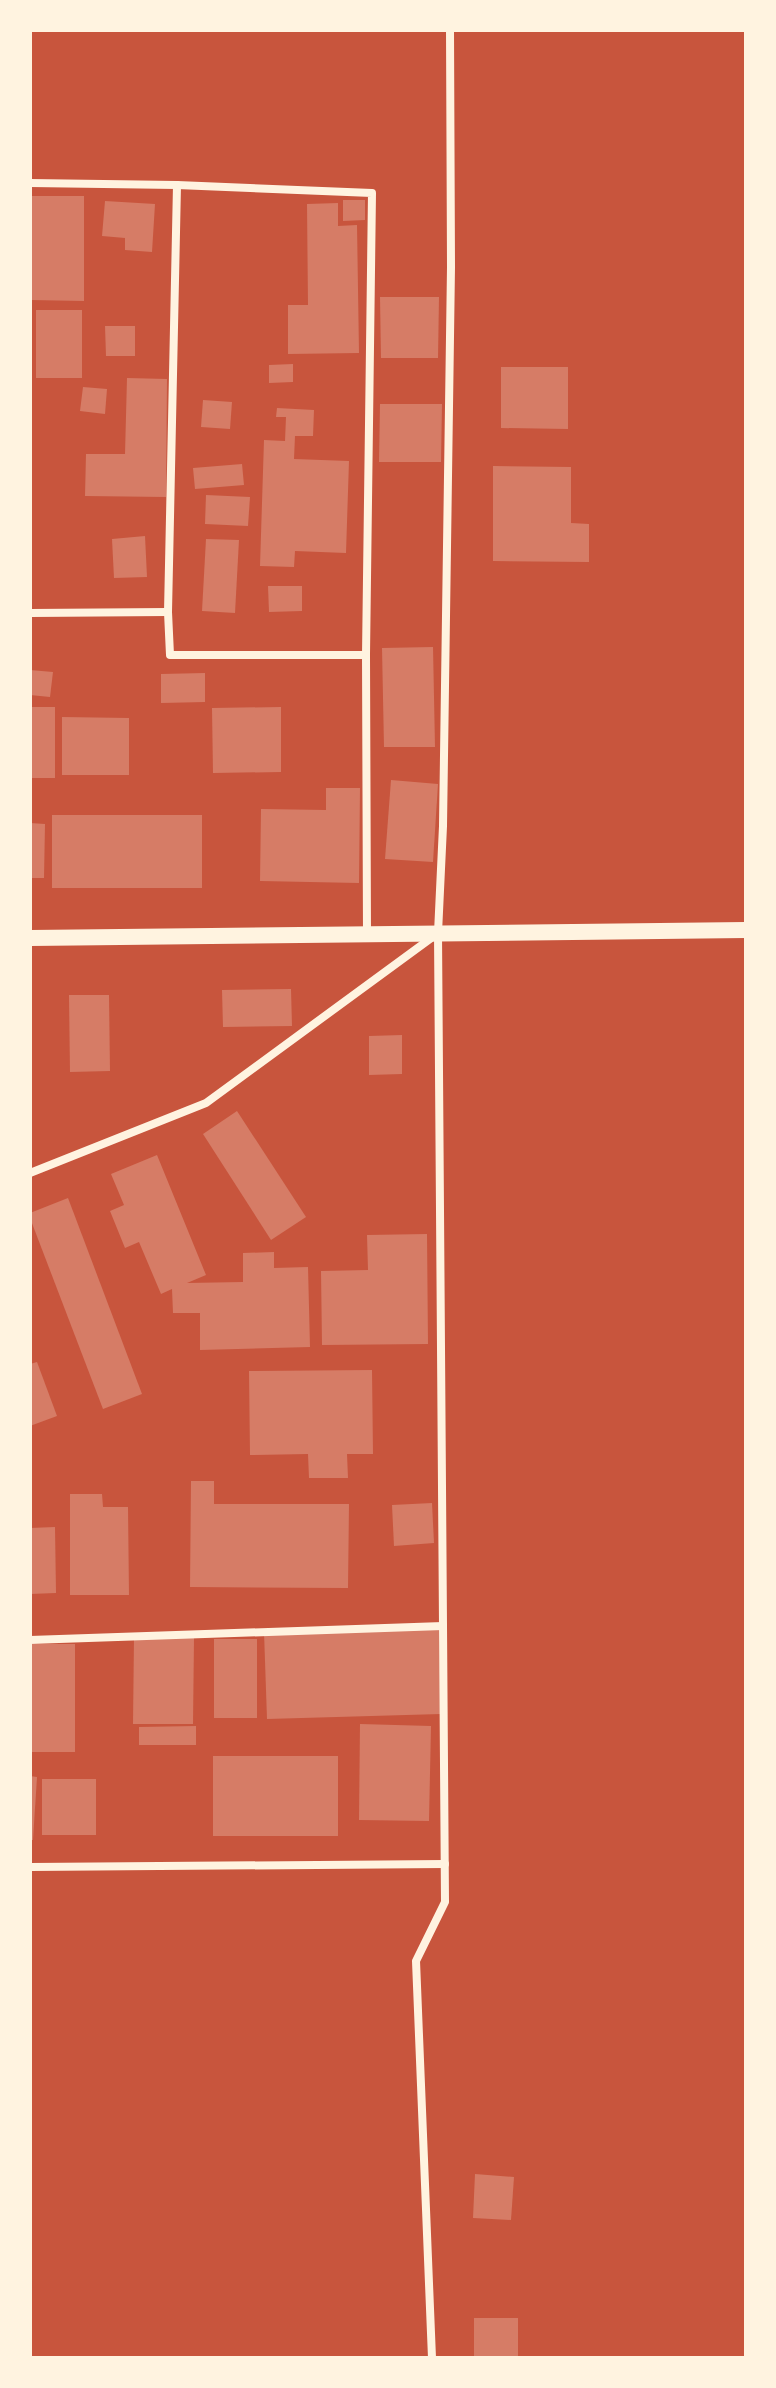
<svg xmlns="http://www.w3.org/2000/svg" width="776" height="2388" font-family="'Open Sans',sans-serif">
	<style>
		.building { fill: #d67c66 }
		.lines { fill: none; stroke-linecap: round; stroke-linejoin: round }
		.minor { stroke: #fff3e0; stroke-width: 8 }
		.secondary { stroke: #fff3e0; stroke-width: 16 }
	</style>
	<rect width="100%" height="100%" fill="#c8553d"/>
	<!-- building -->
	<g class="building">
		<polygon points="30,196 84,196 84,301 30,300"/>
		<polygon points="343,200 365,200 365,220 343,221"/>
		<polygon points="105,201 155,204 152,252 125,250 125,238 102,236"/>
		<polygon points="338,203 338,226 357,225 359,353 288,354 288,305 308,305 307,204"/>
		<polygon points="380,297 439,297 438,358 381,358"/>
		<rect x="36" y="310" width="46" height="68"/>
		<polygon points="105,326 135,326 135,356 106,356"/>
		<polygon points="293,364 293,382 269,383 269,365"/>
		<polygon points="501,367 568,367 568,429 501,428"/>
		<polygon points="127,378 167,379 166,497 85,496 86,454 125,454"/>
		<polygon points="83,387 107,389 105,414 80,411"/>
		<polygon points="203,400 232,402 230,429 201,427"/>
		<polygon points="380,404 442,404 441,462 379,462"/>
		<polygon points="277,408 314,410 313,436 295,436 294,459 349,461 346,553 295,551 294,567 260,566 264,440 285,441 286,417 276,417"/>
		<polygon points="242,464 244,485 195,489 193,468"/>
		<polygon points="493,466 571,467 571,523 589,524 589,562 493,561"/>
		<polygon points="206,495 250,497 248,526 205,524"/>
		<polygon points="145,536 147,577 114,578 112,539"/>
		<polygon points="206,539 239,540 235,613 202,611"/>
		<polygon points="268,586 302,586 302,611 269,612"/>
		<polygon points="433,647 435,747 384,747 382,648"/>
		<polygon points="30,670 53,672 50,697 30,695"/>
		<polygon points="205,673 205,702 161,703 161,674"/>
		<rect x="30" y="707" width="25" height="71"/>
		<polygon points="281,707 281,772 213,773 212,708"/>
		<polygon points="62,717 129,718 129,775 62,775"/>
		<polygon points="391,780 438,784 433,862 385,859"/>
		<polygon points="326,788 360,788 359,883 260,881 261,809 326,810"/>
		<rect x="52" y="815" width="150" height="73"/>
		<polygon points="30,823 45,824 44,878 30,878"/>
		<polygon points="291,989 292,1026 223,1027 222,990"/>
		<polygon points="69,995 109,995 110,1071 70,1072"/>
		<polygon points="402,1035 402,1074 369,1075 369,1036"/>
		<polygon points="237,1111 306,1217 271,1240 203,1134"/>
		<polygon points="157,1155 206,1275 187,1283 243,1282 243,1253 274,1252 274,1268 308,1267 310,1347 200,1350 200,1313 173,1313 172,1289 161,1294 139,1242 125,1248 110,1211 124,1205 111,1174"/>
		<polygon points="68,1198 142,1394 103,1409 30,1218 30,1213"/>
		<polygon points="427,1234 428,1344 322,1345 321,1271 368,1270 367,1235"/>
		<polygon points="37,1362 57,1416 30,1426 30,1364"/>
		<polygon points="372,1370 373,1454 347,1454 348,1478 309,1478 308,1454 250,1455 249,1371"/>
		<polygon points="191,1481 214,1481 214,1504 349,1504 348,1588 190,1587"/>
		<polygon points="70,1494 102,1494 103,1507 128,1507 129,1595 70,1595"/>
		<polygon points="432,1503 434,1543 394,1546 392,1505"/>
		<polygon points="55,1527 56,1593 30,1594 30,1528"/>
		<polygon points="439,1629 441,1714 267,1719 264,1632"/>
		<polygon points="134,1637 194,1638 193,1724 133,1724"/>
		<rect x="214" y="1639" width="43" height="79"/>
		<rect x="30" y="1644" width="45" height="108"/>
		<polygon points="360,1724 431,1726 429,1821 359,1820"/>
		<polygon points="196,1726 196,1745 139,1745 139,1727"/>
		<rect x="213" y="1756" width="125" height="80"/>
		<polygon points="30,1776 37,1777 33,1840 30,1840"/>
		<rect x="42" y="1779" width="54" height="56"/>
		<polygon points="475,2174 514,2177 511,2220 473,2218"/>
		<rect x="474" y="2318" width="44" height="40"/>
	</g>
	<g class="lines">
		<!-- minor -->
		<g class="minor">
			<polyline points="30,183 177,185 372,193 366,655 367,934"/>
			<polyline points="177,185 168,612 170,655 366,655"/>
			<polyline points="30,613 168,612"/>
			<polyline points="30,1173 206,1103 434,936"/>
			<polyline points="30,1640 443,1626"/>
			<polyline points="30,1867 445,1864"/>
			<polyline points="432,2358 416,1961 445,1902 438,933 443,826 451,267 450,30"/>
		</g>
		<!-- secondary -->
		<polyline class="secondary" points="30,938 746,930"/>
	</g>
	<!-- border -->
	<rect width="776" height="2388" fill="none" stroke="#fff3e0" stroke-width="64"/>
</svg>
